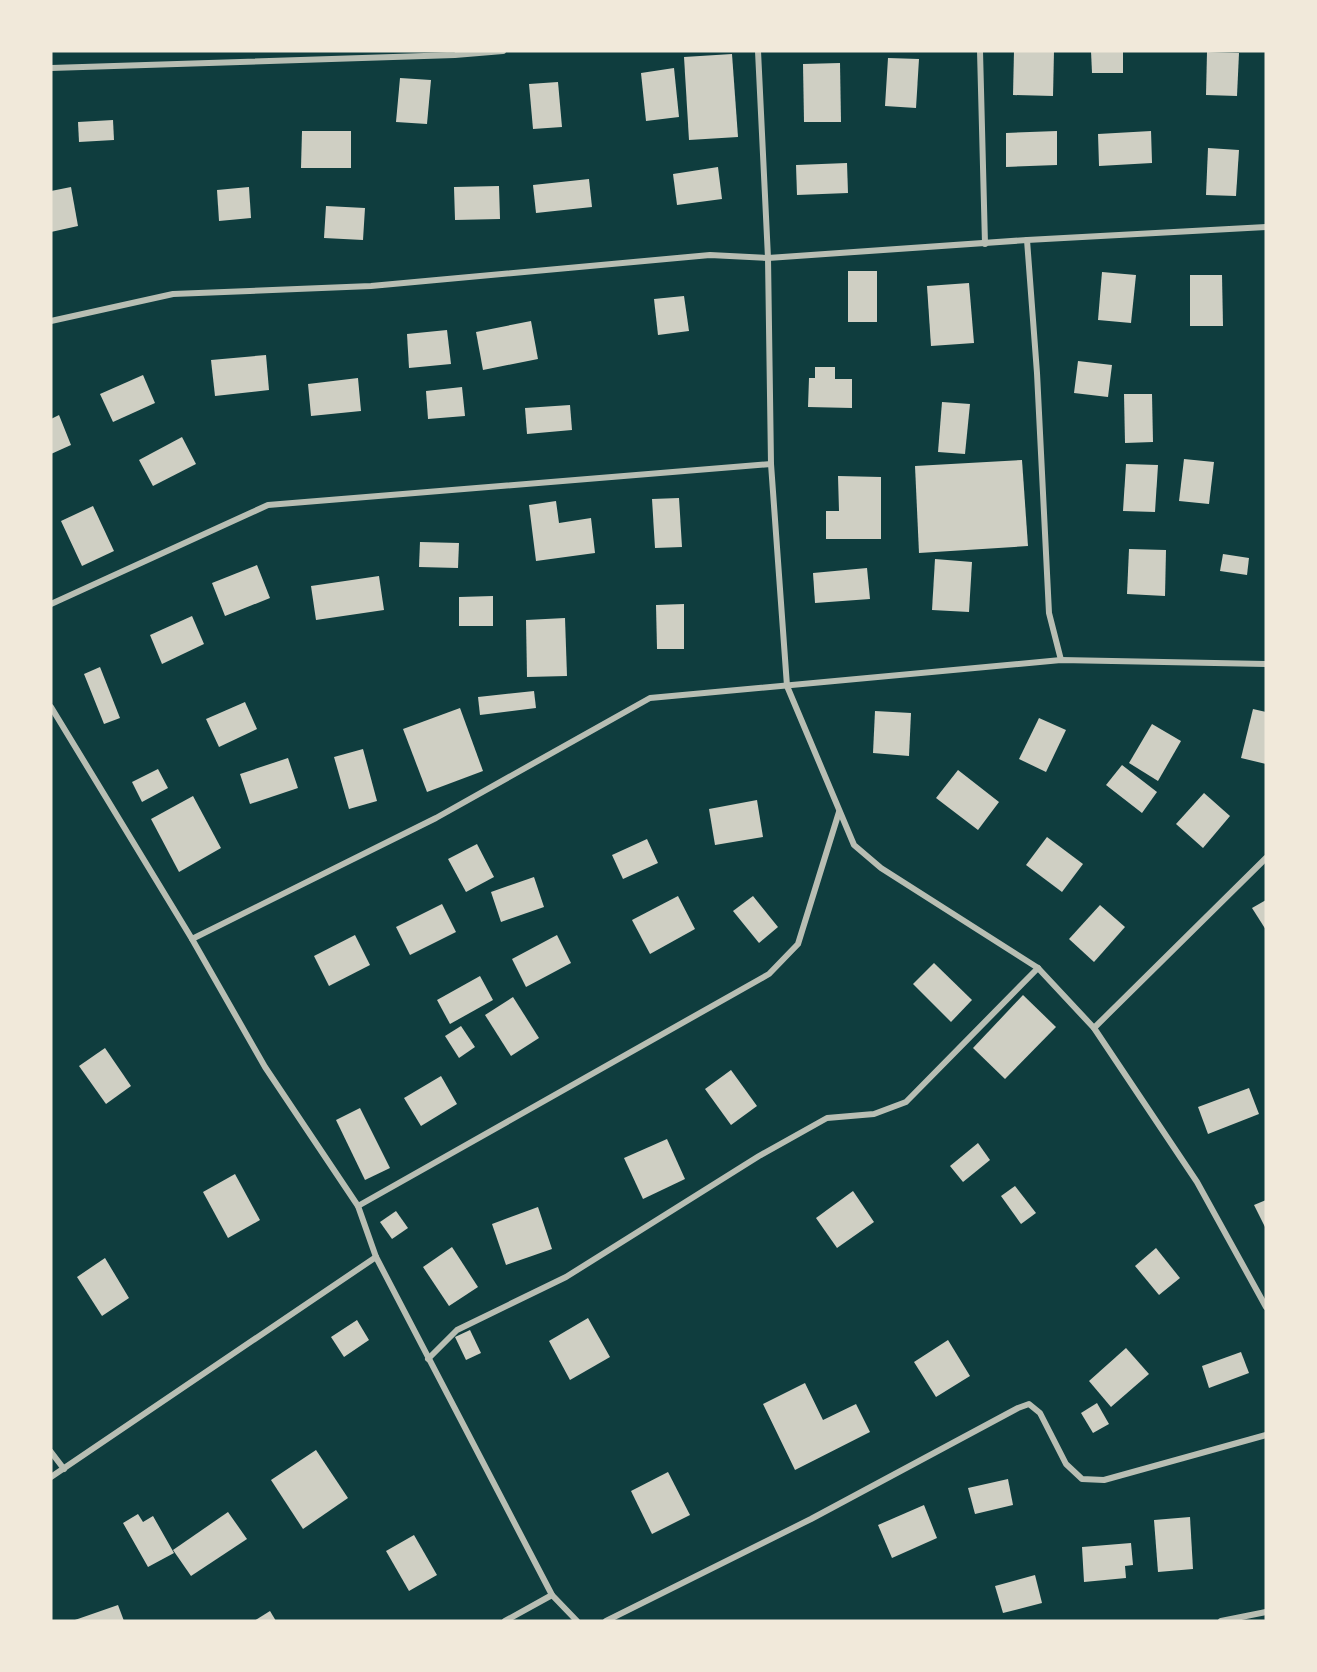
<svg xmlns="http://www.w3.org/2000/svg" width="1317" height="1672" font-family="Roboto,sans-serif">
	<style>
		.building { fill: #cfcfc3 }
		.lines { fill: none; stroke-linecap: round; stroke-linejoin: round }
		.minor { stroke: #b8beb3; stroke-width: 6 }
	</style>
	<rect width="100%" height="100%" fill="#0f3d3e"/>
	<!-- building -->
	<g class="building">
		<polygon points="1014,51 1054,51 1053,96 1013,95"/>
		<polygon points="1091,51 1123,51 1123,73 1092,73"/>
		<polygon points="1207,52 1239,53 1237,96 1206,95"/>
		<polygon points="732,54 738,137 689,140 684,57"/>
		<polygon points="888,58 919,59 916,108 885,106"/>
		<polygon points="840,63 841,122 804,122 803,64"/>
		<polygon points="674,68 679,117 646,121 641,73"/>
		<polygon points="400,78 431,80 427,124 396,122"/>
		<polygon points="558,82 562,127 533,129 529,84"/>
		<polygon points="113,120 114,140 79,142 78,122"/>
		<polygon points="302,131 351,131 351,168 301,168"/>
		<polygon points="1057,131 1057,165 1006,167 1006,133"/>
		<polygon points="1151,131 1152,163 1099,166 1098,134"/>
		<polygon points="1208,148 1239,150 1236,196 1206,195"/>
		<polygon points="847,163 848,193 797,195 796,165"/>
		<polygon points="718,167 722,199 677,205 673,174"/>
		<polygon points="589,179 592,207 536,213 533,185"/>
		<polygon points="499,186 500,219 455,220 454,187"/>
		<polygon points="71,187 78,226 51,232 51,191"/>
		<polygon points="249,187 251,218 219,221 217,190"/>
		<polygon points="326,206 365,208 363,240 324,238"/>
		<rect x="848" y="271" width="29" height="51"/>
		<polygon points="1102,272 1136,275 1131,323 1098,320"/>
		<polygon points="1190,275 1222,275 1223,326 1190,326"/>
		<polygon points="969,283 974,343 931,346 927,286"/>
		<polygon points="684,296 689,331 658,335 654,299"/>
		<polygon points="531,321 538,359 483,370 476,332"/>
		<polygon points="447,330 451,364 409,368 407,334"/>
		<polygon points="266,355 269,390 215,396 211,360"/>
		<polygon points="1078,361 1112,365 1108,397 1074,393"/>
		<polygon points="815,367 835,367 835,379 852,379 852,408 808,407 809,378 815,378"/>
		<polygon points="143,375 155,403 113,422 100,394"/>
		<polygon points="358,378 361,411 311,416 308,384"/>
		<polygon points="462,387 465,416 428,419 426,391"/>
		<polygon points="1124,394 1152,394 1153,442 1125,443"/>
		<polygon points="942,402 970,404 965,454 938,452"/>
		<polygon points="570,405 572,430 527,434 525,408"/>
		<polygon points="59,415 71,445 51,454 51,419"/>
		<polygon points="182,437 196,464 153,486 139,460"/>
		<polygon points="1184,459 1214,462 1209,504 1179,501"/>
		<polygon points="1022,460 1028,546 919,553 915,466"/>
		<polygon points="1126,464 1158,465 1155,512 1123,511"/>
		<polygon points="838,476 881,477 881,539 826,539 826,511 839,511"/>
		<polygon points="679,498 682,547 655,548 652,499"/>
		<polygon points="556,501 559,523 591,518 595,553 536,561 529,505"/>
		<polygon points="93,506 114,551 82,566 61,521"/>
		<polygon points="420,542 459,543 458,568 419,567"/>
		<polygon points="1129,549 1166,550 1165,596 1127,594"/>
		<polygon points="1223,554 1249,558 1247,575 1220,571"/>
		<polygon points="935,559 972,562 969,612 932,610"/>
		<polygon points="257,565 270,598 225,616 212,583"/>
		<polygon points="867,568 870,599 815,603 813,573"/>
		<polygon points="379,576 384,610 316,620 311,586"/>
		<polygon points="493,596 493,626 459,626 459,597"/>
		<polygon points="684,604 684,649 657,649 656,605"/>
		<polygon points="192,616 204,644 162,664 150,635"/>
		<polygon points="565,618 567,676 527,677 526,620"/>
		<polygon points="100,667 120,718 104,724 84,674"/>
		<polygon points="534,691 536,708 480,715 478,697"/>
		<polygon points="245,702 257,729 219,747 206,719"/>
		<polygon points="460,708 483,771 427,792 403,729"/>
		<polygon points="1253,709 1266,712 1266,764 1241,758"/>
		<polygon points="875,711 911,713 909,756 873,753"/>
		<polygon points="1039,718 1066,730 1046,772 1019,759"/>
		<polygon points="1152,724 1181,741 1158,781 1129,763"/>
		<polygon points="363,749 377,801 349,809 334,757"/>
		<polygon points="288,758 298,788 250,804 240,774"/>
		<polygon points="1122,765 1157,792 1142,813 1106,785"/>
		<polygon points="158,769 168,788 142,802 132,782"/>
		<polygon points="958,770 999,802 978,830 936,798"/>
		<polygon points="1204,793 1230,816 1203,848 1176,824"/>
		<polygon points="193,796 221,848 179,872 151,819"/>
		<polygon points="757,800 763,837 715,845 709,809"/>
		<polygon points="1047,837 1083,864 1062,892 1026,865"/>
		<polygon points="647,839 658,863 623,879 612,855"/>
		<polygon points="477,844 494,877 466,892 448,859"/>
		<polygon points="534,877 544,907 501,922 491,892"/>
		<polygon points="678,896 695,929 650,954 632,920"/>
		<polygon points="753,896 778,927 759,943 733,911"/>
		<polygon points="1266,900 1266,930 1252,908"/>
		<polygon points="442,904 456,932 410,955 396,927"/>
		<polygon points="1100,905 1125,927 1094,962 1069,939"/>
		<polygon points="355,935 370,965 329,986 314,956"/>
		<polygon points="557,935 571,963 526,987 512,959"/>
		<polygon points="934,963 972,1000 951,1022 913,984"/>
		<polygon points="480,976 493,1000 450,1024 437,1000"/>
		<polygon points="1023,995 1056,1027 1005,1079 973,1048"/>
		<polygon points="513,997 539,1038 511,1056 485,1015"/>
		<polygon points="461,1026 475,1047 459,1058 445,1036"/>
		<polygon points="105,1048 131,1086 106,1104 79,1066"/>
		<polygon points="731,1070 757,1106 731,1125 705,1089"/>
		<polygon points="441,1076 457,1104 421,1126 404,1098"/>
		<polygon points="1249,1088 1259,1114 1208,1134 1198,1107"/>
		<polygon points="360,1108 390,1168 365,1180 336,1120"/>
		<polygon points="667,1139 685,1179 643,1199 624,1158"/>
		<polygon points="978,1143 990,1160 963,1182 950,1166"/>
		<polygon points="235,1174 260,1220 228,1238 203,1192"/>
		<polygon points="1015,1186 1036,1213 1021,1224 1001,1196"/>
		<polygon points="853,1191 874,1222 837,1248 816,1218"/>
		<polygon points="1266,1200 1266,1229 1254,1205"/>
		<polygon points="538,1207 552,1249 506,1265 492,1224"/>
		<polygon points="396,1211 408,1228 392,1239 380,1222"/>
		<polygon points="452,1247 478,1287 449,1306 423,1267"/>
		<polygon points="1156,1248 1180,1278 1159,1295 1135,1266"/>
		<polygon points="105,1258 129,1298 102,1316 77,1277"/>
		<polygon points="588,1318 610,1357 570,1380 549,1341"/>
		<polygon points="357,1320 369,1340 344,1357 331,1337"/>
		<polygon points="470,1330 481,1353 466,1360 455,1337"/>
		<polygon points="948,1340 970,1376 936,1397 914,1362"/>
		<polygon points="1126,1348 1149,1374 1111,1407 1089,1381"/>
		<polygon points="1241,1352 1249,1373 1209,1388 1202,1366"/>
		<polygon points="805,1383 823,1420 856,1404 870,1432 795,1470 763,1404"/>
		<polygon points="1097,1403 1109,1424 1093,1433 1081,1413"/>
		<polygon points="316,1450 348,1498 303,1529 271,1480"/>
		<polygon points="668,1472 690,1515 652,1534 631,1491"/>
		<polygon points="1008,1479 1013,1505 975,1514 968,1488"/>
		<polygon points="924,1505 937,1538 892,1558 878,1525"/>
		<polygon points="228,1512 247,1539 191,1576 173,1550"/>
		<polygon points="138,1514 143,1522 153,1516 174,1553 148,1567 123,1523"/>
		<polygon points="1190,1517 1193,1569 1158,1572 1154,1520"/>
		<polygon points="414,1535 437,1575 409,1591 386,1551"/>
		<polygon points="1131,1543 1133,1565 1125,1566 1126,1578 1084,1582 1082,1547"/>
		<polygon points="1035,1575 1042,1603 1003,1613 995,1586"/>
		<polygon points="118,1605 124,1621 72,1621"/>
		<polygon points="270,1611 276,1621 254,1621"/>
	</g>
	<g class="lines">
		<!-- minor -->
		<g class="minor">
			<polyline points="758,51 768,258 771,464 787,686 854,845 881,868 1038,968 1094,1028 1197,1182 1266,1307"/>
			<polyline points="980,51 985,244"/>
			<polyline points="51,68 455,55 503,51"/>
			<polyline points="1027,240 1037,373 1049,613 1061,660"/>
			<polyline points="51,321 173,294 371,286 710,255 768,258 1027,240 1266,227"/>
			<polyline points="51,604 268,505 771,464"/>
			<polyline points="51,707 192,939 265,1067 358,1206 376,1257 552,1595 577,1621"/>
			<polyline points="192,939 436,818 650,698 1061,660 1266,664"/>
			<polyline points="1094,1028 1266,858"/>
			<polyline points="358,1206 769,974 798,944 839,812"/>
			<polyline points="428,1359 457,1330 566,1277 759,1156 827,1118 874,1114 906,1102 1038,968"/>
			<polyline points="51,1452 64,1469"/>
			<polyline points="51,1477 376,1257"/>
			<polyline points="505,1621 552,1595"/>
			<polyline points="606,1621 811,1519 1018,1408 1029,1404 1040,1413 1066,1464 1082,1479 1104,1480 1266,1435"/>
			<polyline points="1221,1621 1266,1612"/>
		</g>
	</g>
	<!-- border -->
	<rect width="1317" height="1672" fill="none" stroke="#f1e9da" stroke-width="105"/>
</svg>
